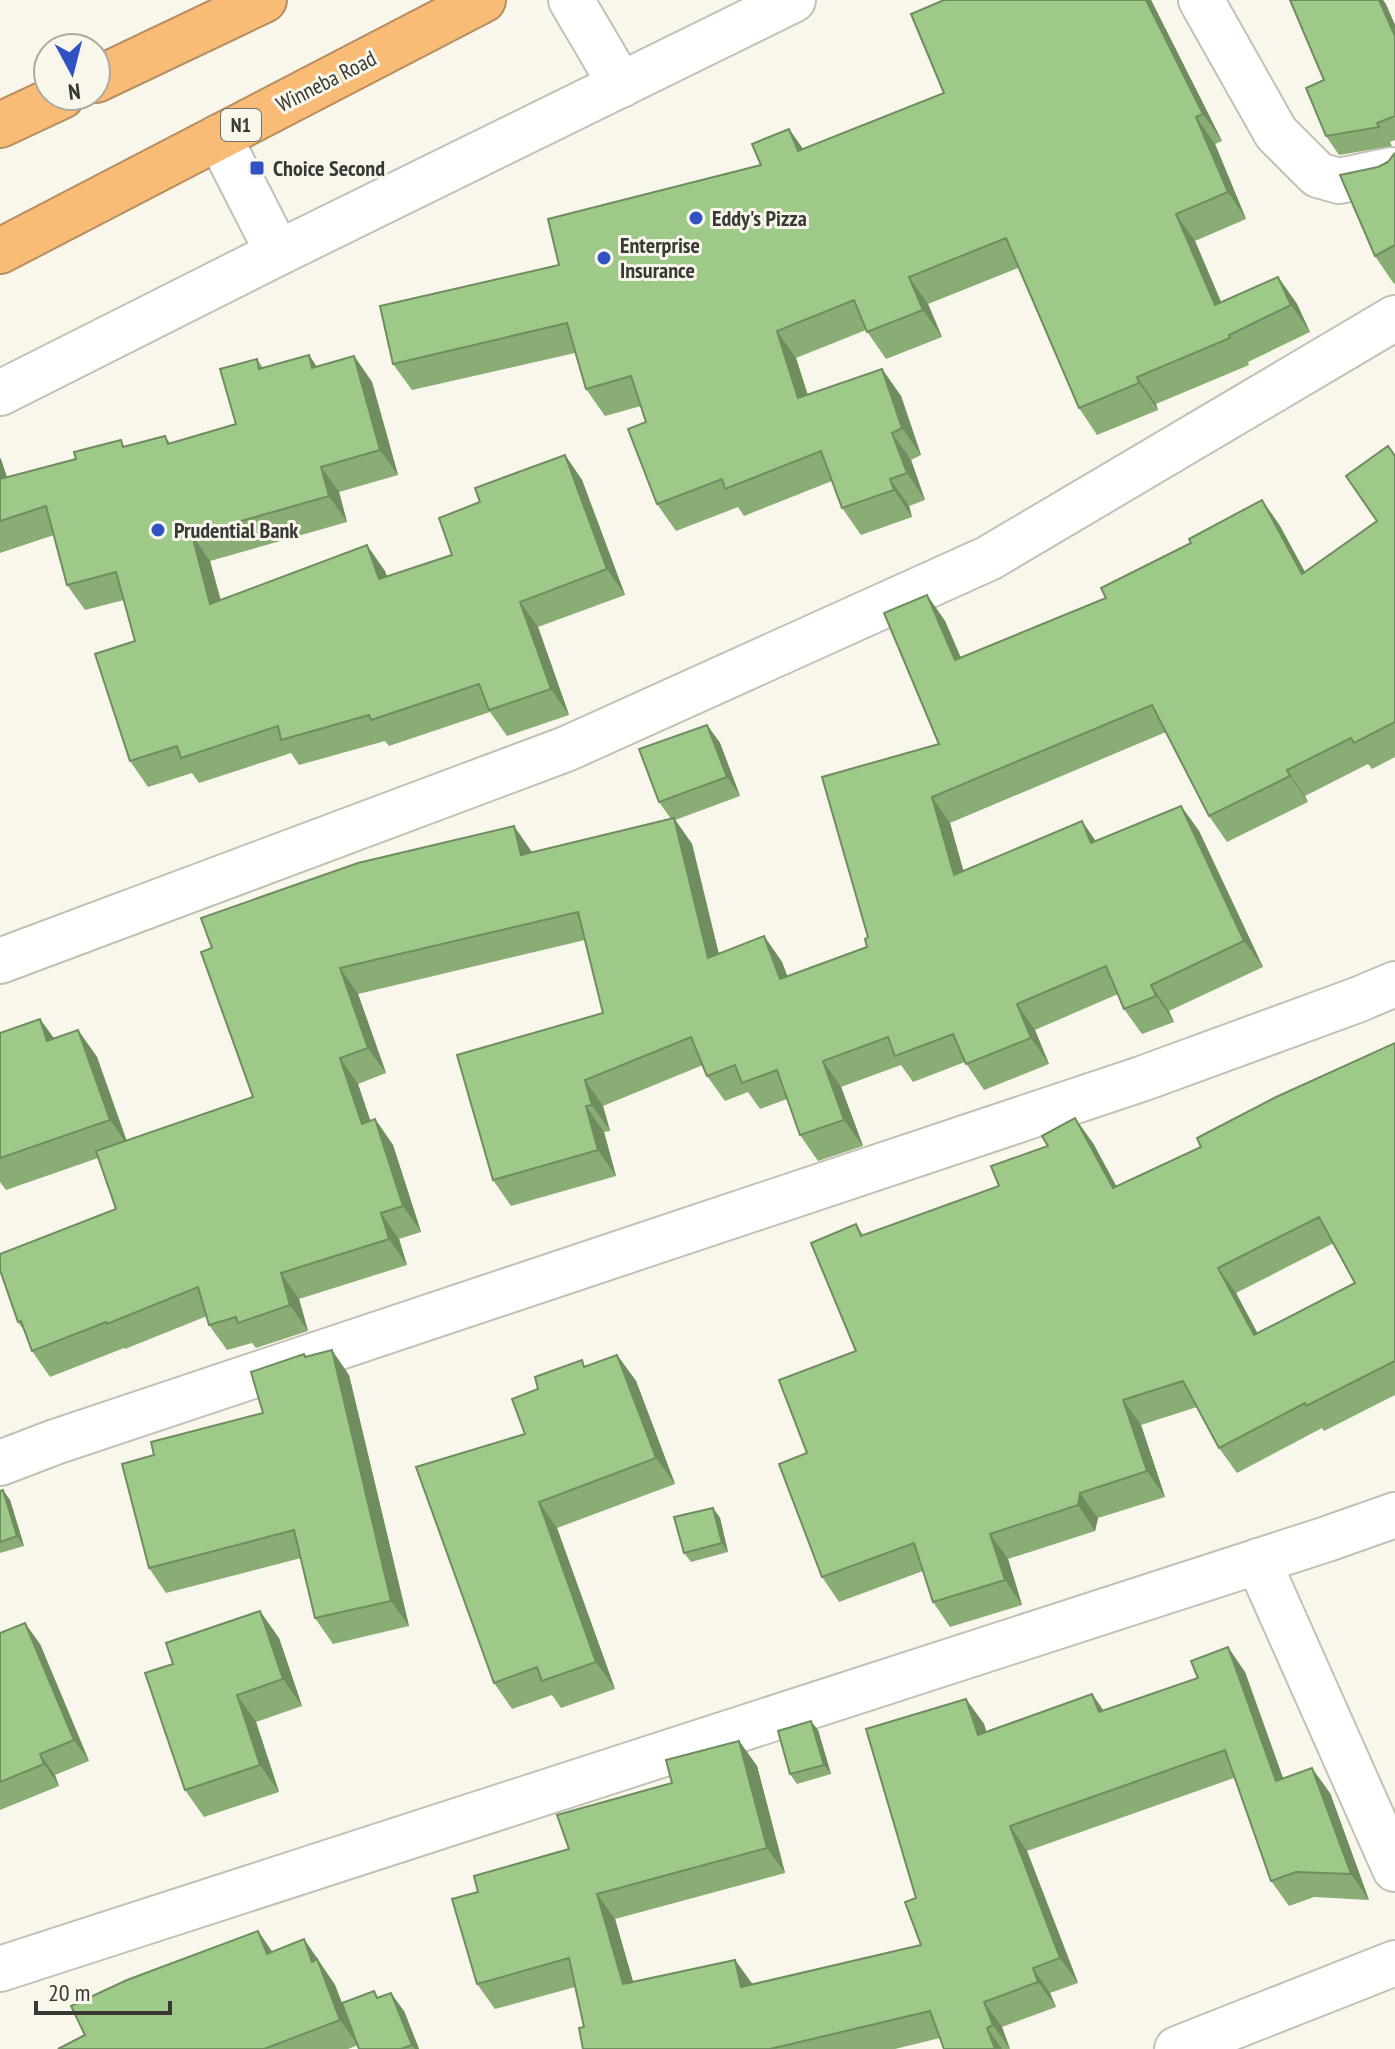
<svg xmlns="http://www.w3.org/2000/svg" width="1395" height="2049" font-family="'PT Sans Narrow',sans-serif">
	<style>
		.lines { fill: none; stroke-linecap: round; stroke-linejoin: round }
		.minor-casing { stroke: #c3c1b6; stroke-width: 48 }
		.highway-casing { stroke: #b68e5f; stroke-width: 48 }
		.minor { stroke: #fff; stroke-width: 44 }
		.highway { stroke: #f9bc76; stroke-width: 44 }
		.wall { fill: #89ad75; fill-rule: evenodd }
		.shaded-wall { fill: #6f8d5f }
		.building { fill: #9fc988; stroke: #6f8d5f; stroke-width: 2; fill-rule: evenodd }
		.poi-dot { fill: #3152c3; stroke: #f9f7eb; stroke-width: 3 }
		.labels { text-anchor: middle; dominant-baseline: central; stroke-width: 6; stroke-linejoin: round; paint-order: stroke }
		.shield { fill: #f9f7eb; stroke: #73716b; stroke-width: 2 }
		.shield-label { font-size: 20px; font-weight: bold; fill: #393834 }
		.street-label { font-size: 22px; fill: #393834; stroke: #f9f7eb }
		.poi-label { font-size: 22px; font-weight: bold; fill: #393834; stroke: #f9f7eb; text-anchor: start }
	</style>
	<rect width="100%" height="100%" fill="#f9f7eb"/>
	<g class="lines">
		<defs>
			<g id="minor">
				<polyline points="571,0 621,85"/>
				<polyline points="1201,0 1276,133 1318,175 1339,181 1391,170"/>
				<polyline points="219,137 278,253"/>
				<polyline points="0,393 278,253 793,0"/>
				<polyline points="0,961 566,749 989,558 1395,318"/>
				<polyline points="0,1463 55,1442 1144,1078 1357,1000 1395,984"/>
				<polyline points="1258,1561 1395,1869"/>
				<polyline points="0,1969 1327,1539 1395,1515"/>
				<polyline points="1177,2049 1395,1963"/>
			</g>
			<g id="highway">
				<polyline points="96,80 264,0"/>
				<polyline points="0,125 62,96"/>
				<polyline points="0,251 483,0"/>
			</g>
		</defs>
		<!-- minor casing -->
		<use href="#minor" class="minor-casing"/>
		<!-- highway casing -->
		<use href="#highway" class="highway-casing"/>
		<!-- minor -->
		<use href="#minor" class="minor"/>
		<!-- highway -->
		<use href="#highway" class="highway"/>
	</g>
	<!-- wall -->
	<g class="wall">
		<polygon points="944,0 1151,0 1222,141 1215,144 1246,219 1195,241 1221,302 1278,277 1297,304 1310,332 1248,362 1249,365 1156,404 1158,410 1097,435 1079,408 1018,268 928,304 942,337 886,359 866,330 796,358 808,395 882,369 901,396 921,455 911,460 925,500 909,506 912,517 861,535 842,508 832,481 744,516 738,507 676,531 657,504 646,422 641,406 605,416 586,389 575,353 412,390 393,364 559,265 761,165 789,129 803,149 944,93"/>
		<polygon points="1290,0 1383,0 1395,25 1395,140 1390,142 1392,146 1339,155 1326,136 1324,80"/>
		<polygon points="1395,156 1395,283 1394,284 1375,256 1378,167"/>
		<polygon points="309,355 317,367 354,356 372,382 398,475 339,492 347,522 210,561 221,600 385,571 387,577 452,555 480,502 565,455 582,480 625,595 538,627 569,715 507,736 490,712 389,746 385,741 299,765 291,753 199,783 192,773 148,787 130,761 135,641 124,600 85,610 67,585 54,535 0,553 0,458 7,477 165,436 170,443 236,424 257,359 263,368"/>
		<polygon points="1395,456 1395,757 1372,769 1368,764 1305,796 1308,802 1227,842 1209,816 1166,732 950,823 963,871 1096,842 1181,806 1199,831 1263,967 1169,1011 1174,1022 1142,1034 1124,1009 1118,994 1035,1030 1049,1064 984,1090 965,1062 913,1082 901,1065 841,1087 863,1146 818,1161 800,1135 787,1099 760,1109 748,1092 725,1101 707,1076 703,1065 603,1106 610,1131 604,1132 616,1176 511,1206 493,1180 603,1013 585,940 358,994 386,1073 358,1084 370,1121 375,1119 393,1145 421,1232 399,1239 407,1265 299,1299 308,1331 256,1348 252,1343 227,1350 209,1325 207,1316 125,1349 124,1348 50,1377 32,1351 25,1332 18,1322 116,1209 98,1158 6,1190 0,1182 0,1033 40,1019 54,1038 78,1030 97,1057 126,1141 253,1097 201,952 532,853 671,819 659,802 707,725 720,743 740,796 675,820 692,844 719,954 764,936 782,962 787,976 867,947 868,937 939,744 927,595 945,621 961,658 1106,598 1262,500 1280,526 1305,572 1377,521"/>
		<path d="M1395 1043V1395L1324 1431 1322 1428 1237 1473 1219 1448 1197 1407 1141 1425 1165 1497 1098 1518 1095 1531 1008 1559 1022 1605 950 1627 933 1602 923 1571 839 1602 822 1577 807 1453 856 1351V1224L863 1235 999 1186 1093 1143 1116 1187 1201 1147ZM1334 1243 1355 1283 1257 1333 1236 1293Z"/>
		<polygon points="304,1354 306,1356 349,1375 409,1626 333,1644 315,1618 301,1558 166,1593 149,1568 154,1455 263,1413"/>
		<polygon points="617,1355 636,1381 675,1484 557,1528 615,1689 561,1708 552,1695 512,1709 494,1683 525,1434 538,1389 586,1366"/>
		<polygon points="0,1491 10,1500 24,1546 0,1553"/>
		<polygon points="713,1508 720,1518 728,1552 691,1562 684,1553"/>
		<polygon points="0,1633 40,1644 89,1761 55,1775 59,1786 0,1810"/>
		<polygon points="279,1638 302,1706 256,1722 279,1792 204,1817 185,1790 173,1664"/>
		<polygon points="1245,1672 1283,1778 1330,1793 1369,1900 1314,1897 1289,1906 1271,1881 1234,1778 1027,1851 1078,1983 1050,1993 1056,2007 1002,2027 1010,2049 944,2049 940,2038 895,2049 583,2049 584,2027 575,1987 495,2009 477,1984 478,1892 569,1849 739,1741 757,1766 785,1873 615,1919 633,1982 735,1960 753,1985 921,1945 916,1898 966,1699 984,1724 986,1731 1092,1694 1103,1710"/>
		<polygon points="818,1730 831,1774 797,1784 790,1774"/>
		<polygon points="258,1931 272,1952 304,1939 335,1985 342,2003 378,1998 404,2011 419,2049 359,2049 358,2045 348,2049 58,2049 85,2035"/>
	</g>
	<!-- shaded-wall -->
	<g class="shaded-wall">
		<polygon points="1146,0 1151,0 1222,141 1203,114"/>
		<polygon points="1379,0 1383,0 1386,4 1395,25 1395,36"/>
		<polygon points="1196,117 1215,144 1246,219 1228,192"/>
		<polygon points="789,129 808,156 798,151"/>
		<polygon points="1176,214 1195,241 1234,332 1215,305"/>
		<polygon points="909,277 928,304 942,337 923,310"/>
		<polygon points="1278,277 1297,304 1310,332 1291,305"/>
		<polygon points="777,331 796,358 817,425 798,398"/>
		<polygon points="309,355 326,381 312,368"/>
		<polygon points="354,356 372,382 398,475 380,450"/>
		<polygon points="882,369 901,396 921,455 902,428"/>
		<polygon points="1137,377 1156,404 1158,410 1139,383"/>
		<polygon points="892,433 911,460 925,500 907,473"/>
		<polygon points="565,455 582,480 625,595 607,569"/>
		<polygon points="0,458 1,459 16,505 0,482"/>
		<polygon points="321,467 339,492 347,522 329,496"/>
		<polygon points="890,479 909,506 912,517 894,490"/>
		<polygon points="1262,500 1280,526 1320,600 1302,574"/>
		<polygon points="192,535 210,561 228,630 210,604"/>
		<polygon points="367,545 385,571 397,605 379,579"/>
		<polygon points="927,595 945,621 973,686 955,660"/>
		<polygon points="520,602 538,627 569,715 551,689"/>
		<polygon points="707,725 720,743 740,796 727,777"/>
		<polygon points="1287,770 1305,796 1308,802 1290,776"/>
		<polygon points="932,797 950,823 972,901 954,875"/>
		<polygon points="1181,806 1199,831 1263,967 1244,941"/>
		<polygon points="674,818 692,844 726,984 708,958"/>
		<polygon points="1082,821 1100,847 1091,843"/>
		<polygon points="514,826 532,852 539,881 521,855"/>
		<polygon points="764,936 782,962 798,1004 780,979"/>
		<polygon points="340,968 358,994 386,1073 368,1048"/>
		<polygon points="1151,985 1169,1011 1174,1022 1156,996"/>
		<polygon points="1017,1004 1035,1030 1049,1064 1031,1038"/>
		<polygon points="40,1019 59,1046 47,1041"/>
		<polygon points="78,1030 97,1057 129,1147 110,1120"/>
		<polygon points="340,1058 358,1084 380,1149 362,1124"/>
		<polygon points="823,1061 841,1087 863,1146 844,1120"/>
		<polygon points="585,1080 603,1106 610,1131 592,1105"/>
		<polygon points="586,1106 604,1132 616,1176 598,1150"/>
		<polygon points="1075,1118 1093,1143 1131,1213 1113,1188"/>
		<polygon points="375,1119 393,1145 421,1232 403,1206"/>
		<polygon points="381,1213 399,1239 407,1265 389,1239"/>
		<polygon points="1218,1268 1236,1293 1272,1360 1254,1335"/>
		<polygon points="281,1273 299,1299 308,1331 290,1305"/>
		<polygon points="332,1350 349,1375 409,1626 391,1601"/>
		<polygon points="617,1355 636,1381 675,1484 656,1458"/>
		<polygon points="1123,1400 1141,1425 1165,1497 1147,1471"/>
		<polygon points="3,1490 10,1500 24,1546 17,1536"/>
		<polygon points="1080,1493 1098,1518 1095,1531 1078,1505"/>
		<polygon points="539,1502 557,1528 615,1689 596,1662"/>
		<polygon points="713,1508 720,1518 728,1552 722,1543"/>
		<polygon points="990,1534 1008,1559 1022,1605 1005,1580"/>
		<polygon points="260,1611 279,1638 302,1706 283,1679"/>
		<polygon points="25,1623 40,1644 89,1761 74,1740"/>
		<polygon points="1228,1647 1245,1672 1293,1806 1276,1781"/>
		<polygon points="1092,1694 1110,1720 1099,1712"/>
		<polygon points="237,1695 256,1722 279,1792 260,1765"/>
		<polygon points="966,1699 984,1724 995,1760 978,1735"/>
		<polygon points="811,1721 818,1730 831,1774 824,1765"/>
		<polygon points="739,1741 757,1766 785,1873 767,1848"/>
		<polygon points="40,1754 55,1775 59,1786 44,1764"/>
		<polygon points="1312,1768 1330,1793 1369,1900 1351,1874"/>
		<polygon points="1010,1826 1027,1851 1078,1983 1060,1958"/>
		<polygon points="597,1894 615,1919 641,2009 623,1984"/>
		<polygon points="258,1931 276,1957 267,1954"/>
		<polygon points="304,1939 335,1985 358,2045 340,2020 312,1962"/>
		<polygon points="735,1960 753,1985 741,1987"/>
		<polygon points="1033,1968 1050,1993 1056,2007 1038,1982"/>
		<polygon points="391,1993 404,2011 419,2049 415,2049 412,2045"/>
		<polygon points="984,2002 1002,2027 1010,2049 993,2025"/>
		<polygon points="987,2028 1002,2049 995,2049"/>
	</g>
	<!-- building -->
	<g class="building">
		<polygon points="944,0 1146,0 1203,114 1196,117 1228,192 1176,214 1215,305 1278,277 1291,305 1229,335 1230,338 1137,377 1139,383 1079,408 1006,238 909,277 923,310 867,332 854,300 777,331 798,398 882,369 902,428 892,433 907,473 890,479 894,490 842,508 821,451 725,489 722,479 657,504 628,429 646,422 631,376 586,389 567,323 393,364 380,306 559,265 548,219 761,165 752,144 789,129 798,151 944,93 911,14"/>
		<polygon points="1290,0 1379,0 1395,36 1395,116 1377,123 1379,127 1326,136 1306,88 1324,80"/>
		<polygon points="1394,154 1395,157 1395,245 1375,256 1340,175 1378,167 1388,162"/>
		<polygon points="309,355 312,368 354,356 380,450 321,467 329,496 192,535 210,604 367,545 379,579 452,555 439,518 480,502 475,488 565,455 607,569 520,602 551,689 489,710 479,684 371,720 369,715 281,740 278,726 181,758 177,746 130,761 95,654 135,641 116,572 67,585 46,506 0,521 0,479 76,459 74,452 121,440 123,447 165,436 168,444 236,424 220,369 257,359 259,369"/>
		<polygon points="1388,446 1395,456 1395,722 1354,743 1351,738 1287,770 1290,776 1209,816 1152,705 932,797 954,875 1082,821 1091,843 1181,806 1244,941 1151,985 1156,996 1124,1009 1106,966 1017,1004 1031,1038 966,1064 953,1034 895,1056 888,1037 823,1061 844,1120 800,1135 777,1070 742,1083 735,1065 707,1076 691,1037 585,1080 592,1105 586,1106 598,1150 493,1180 457,1055 603,1013 578,912 340,968 368,1048 340,1058 362,1124 375,1119 403,1206 381,1213 389,1239 281,1273 290,1305 238,1323 236,1317 209,1325 198,1287 107,1324 106,1322 32,1351 21,1321 18,1322 0,1270 0,1254 116,1209 96,1151 253,1097 201,952 212,948 201,918 358,863 514,826 521,855 674,818 708,958 764,936 780,979 867,947 865,939 868,937 822,777 939,744 884,613 927,595 955,660 1106,598 1101,588 1191,543 1189,539 1262,500 1302,574 1377,521 1346,476"/>
		<polygon points="707,725 727,777 659,802 639,749"/>
		<polygon points="40,1019 47,1041 78,1030 110,1120 0,1158 0,1033"/>
		<path d="M1395 1043V1361L1306 1406 1305 1403 1219 1448 1183 1381 1123 1400 1147 1471 1080 1493 1078 1505 990 1534 1005 1580 933 1602 914 1543 822 1577 779 1464 807 1453 779 1380 856 1351 811 1243 856 1224 861 1236 999 1186 991 1166 1048 1146 1042 1136 1075 1118 1113 1188 1201 1147 1197 1138 1274 1098ZM1319 1217 1355 1283 1254 1335 1218 1268Z"/>
		<polygon points="332,1350 391,1601 315,1618 294,1530 149,1568 122,1464 154,1455 151,1442 263,1413 251,1372 304,1354 305,1357"/>
		<polygon points="617,1355 656,1458 539,1502 596,1662 542,1681 537,1667 494,1683 416,1467 525,1434 512,1399 538,1389 535,1377 582,1360 584,1367"/>
		<polygon points="3,1490 17,1536 0,1542 0,1491"/>
		<polygon points="713,1508 722,1543 684,1553 674,1517"/>
		<polygon points="260,1611 283,1679 237,1695 260,1765 185,1790 145,1673 173,1664 166,1643"/>
		<polygon points="25,1623 74,1740 40,1754 44,1764 0,1782 0,1633"/>
		<polygon points="1228,1647 1276,1781 1312,1768 1351,1874 1296,1872 1271,1881 1225,1750 1010,1826 1060,1958 1033,1968 1038,1982 984,2002 993,2025 987,2028 995,2049 944,2049 930,2011 770,2049 583,2049 579,2028 584,2027 569,1958 477,1984 452,1899 478,1892 474,1876 569,1849 557,1815 672,1783 666,1760 739,1741 767,1848 597,1894 623,1984 735,1960 741,1987 921,1945 905,1902 916,1898 866,1729 966,1699 978,1735 1092,1694 1099,1712 1198,1678 1191,1661"/>
		<polygon points="811,1721 824,1765 790,1774 778,1731"/>
		<polygon points="258,1931 267,1954 304,1939 312,1962 317,1959 340,2020 264,2049 58,2049 85,2035 71,2006 127,1980"/>
		<polygon points="374,1991 377,1998 391,1993 412,2045 401,2049 359,2049 342,2003"/>
	</g>
	<!-- markers -->
	<g class="poi-dot">
		<rect x="249" y="160" width="16" height="16" rx="4"/>
		<circle cx="696" cy="218" r="8"/>
		<circle cx="604" cy="258" r="8"/>
		<circle cx="158" cy="530" r="8"/>
	</g>
	<g class="labels">
		<!-- shield labels -->
		<rect class="shield" x="221" y="109" width="40" height="32" rx="6"/>
		<g class="shield-label">
			<text x="241" y="125">N1</text>
		</g>
		<!-- street labels -->
		<g class="street-label">
			<text transform="translate(326 81) rotate(-27)">Winneba Road</text>
		</g>
		<!-- poi labels -->
		<g class="poi-label">
			<text x="273" y="168">Choice Second</text>
			<text x="712" y="218">Eddy's Pizza</text>
			<text x="620" y="245">Enterprise<tspan x="620" dy="25">Insurance</tspan></text>
			<text x="174" y="530">Prudential Bank</text>
		</g>
	</g>
	<!-- north arrow -->
	<g transform="translate(72 72) rotate(173)"><circle r="38" fill="#f9f7eb" stroke="#acaba2" stroke-width="2"/>
	<path d="M0-6L14 30L0 20L-14 30Z" fill="#3152c3"/>
	<text y="-12" font-size="22" font-weight="bold" text-anchor="middle" fill="#393834">N</text>
	</g>
	<!-- scale -->
	<path d="M36 2001v12h134v-12" fill="none" stroke="#393834" stroke-width="4"/>
	<text x="48" y="2001" font-size="24" fill="#393834" stroke="#f9f7eb" stroke-width="6" paint-order="stroke">20 m</text>
</svg>
